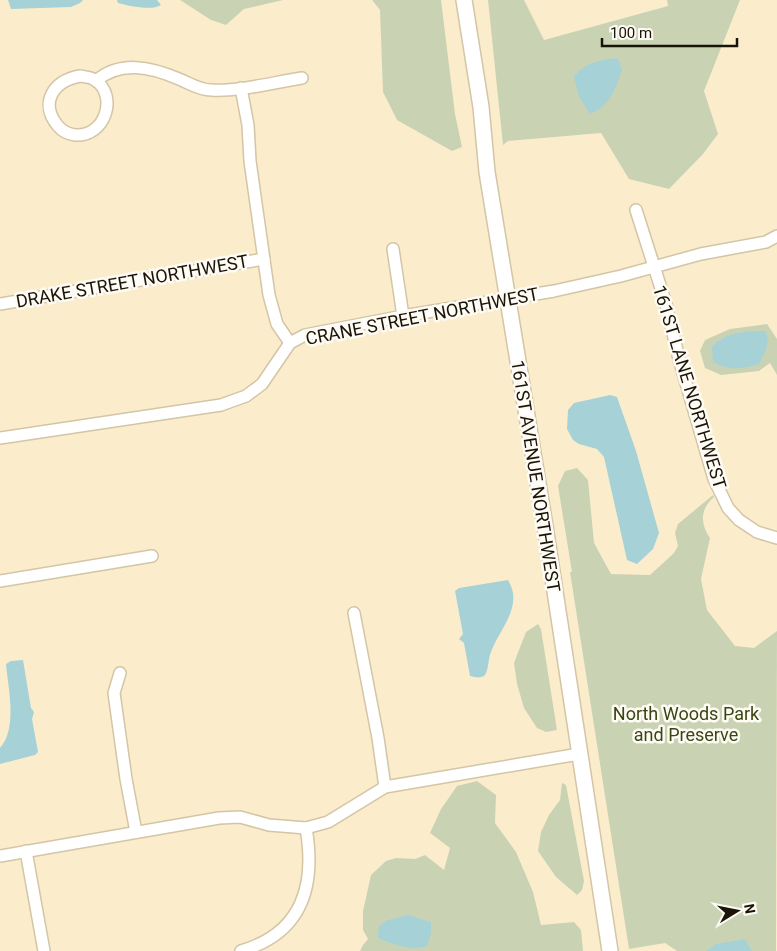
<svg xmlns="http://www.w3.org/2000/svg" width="777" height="951" font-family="Roboto,sans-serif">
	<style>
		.green { fill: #c9d3b4 }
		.water { fill: #a6d1d7 }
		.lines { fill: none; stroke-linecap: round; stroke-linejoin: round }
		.street-casing { stroke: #d3c5a5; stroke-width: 14 }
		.secondary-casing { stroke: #d3c5a5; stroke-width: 18 }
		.street { stroke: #fff; stroke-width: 11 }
		.secondary { stroke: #fff; stroke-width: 15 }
		.labels { text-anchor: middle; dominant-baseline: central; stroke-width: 5; stroke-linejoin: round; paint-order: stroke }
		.street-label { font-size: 18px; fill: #191408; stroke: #fefbf5 }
		.park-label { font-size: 18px; fill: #394613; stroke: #fefbf5 }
	</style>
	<rect width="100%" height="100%" fill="#fbedcc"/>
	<!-- green -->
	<g class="green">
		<polygon points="180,0 283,0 244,9 226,25 211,20"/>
		<polygon points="372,0 441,0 455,114 462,147 452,151 397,120 383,92 380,10"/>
		<polygon points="488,0 524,0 544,40 668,6 667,0 740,0 704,91 718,134 703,154 669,189 629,179 601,133 508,141 503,145"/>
		<polygon points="767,324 777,339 777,375 770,363 759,371 721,375 705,368 700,351 705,340 730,329"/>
		<path d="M577 468 588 480 594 543 611 574 650 575 674 553 678 546 675 533 678 524 713 495 714 497C700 509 700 524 710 538L701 579 707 610 735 646 754 648 777 631 776 951H677L665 943 629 949 570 572H572L558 486 565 471Z"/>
		<polygon points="538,624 541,629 557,730 546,732 537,728 524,708 517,684 514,663 526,632"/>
		<polygon points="477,781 496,795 495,823 516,852 533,892 541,925 574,922 581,930 583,951 360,951 363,945 368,939 363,930 363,911 371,875 386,861 396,858 415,859 425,855 444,870 450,848 430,833 441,809 457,786"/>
		<polygon points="562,783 566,785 584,881 582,890 577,895 556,877 538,851 541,832 549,815 560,800"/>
	</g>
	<!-- water -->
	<g class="water">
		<polygon points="8,0 83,0 80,3 71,7 11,9"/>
		<path d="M117 0H157L161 5C152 11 129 6 118 3Z"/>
		<path d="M618 58 622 70C614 91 611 105 590 114L579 97 574 77C585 62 600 60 618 58Z"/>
		<path d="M765 331C772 341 764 354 759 364 740 369 731 371 713 362L712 347C725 332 746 331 765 331Z"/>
		<polygon points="610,395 617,397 636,451 659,533 653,549 637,564 627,560 604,457 597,449 579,444 573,440 567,429 568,410 574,403"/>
		<path d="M508 580C524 606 500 628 491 652 488 658 489 669 485 675 481 679 475 677 470 676L464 643 459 639 463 634 455 591 459 588Z"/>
		<path d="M23 660 31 708 34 712 32 719 38 752 35 755 0 764V748C18 728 8 688 6 664L11 661Z"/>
		<path d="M408 915 431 922V933L427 946C408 951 396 945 378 938L379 926 388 920Z"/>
		<polygon points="745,939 752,951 706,951 716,944"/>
	</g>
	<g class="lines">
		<defs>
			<g id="street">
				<path d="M80 76C85 77 91 77 95 80 118 95 106 137 75 135 68 134 62 131 58 126 39 103 53 81 80 76Z"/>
				<path d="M96 81C120 60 151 67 179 79 189 83 199 90 211 90 238 92 275 82 302 78"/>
				<polyline points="241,88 248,125 250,161 269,295 277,324 290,343"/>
				<polyline points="636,210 666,304 679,359 714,479 728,508 739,520 757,532 777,538"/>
				<polyline points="393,249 403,316"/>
				<polyline points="0,304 264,259"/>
				<polyline points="0,438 221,405 246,396 262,384 290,343 305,335 403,316 554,291 621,276 701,254 766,242 777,236"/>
				<polyline points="0,581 152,556"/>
				<polyline points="354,613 378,738 385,787"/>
				<polyline points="120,673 114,693 126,779 136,832"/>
				<polyline points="26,851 44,951"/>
				<polyline points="0,856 219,818 240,817 269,825 306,828"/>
				<path d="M241 951C302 933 316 886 306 828L328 822 385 787 579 754"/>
			</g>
			<polyline id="secondary" points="464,0 481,107 487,172 545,526 610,951"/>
		</defs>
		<!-- street casing -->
		<use href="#street" class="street-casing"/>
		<!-- secondary casing -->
		<use href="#secondary" class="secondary-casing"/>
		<!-- street -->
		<use href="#street" class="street"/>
		<!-- secondary -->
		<use href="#secondary" class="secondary"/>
	</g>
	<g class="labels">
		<!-- street labels -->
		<g class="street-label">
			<text transform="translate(132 281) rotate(-10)">DRAKE STREET NORTHWEST</text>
			<text transform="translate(422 316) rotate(-11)">CRANE STREET NORTHWEST</text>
			<text transform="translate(690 387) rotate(73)">161ST LANE NORTHWEST</text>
			<text transform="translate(536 476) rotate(81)">161ST AVENUE NORTHWEST</text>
		</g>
		<!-- park labels -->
		<g class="park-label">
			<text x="686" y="713">North Woods Park<tspan x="686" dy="21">and Preserve</tspan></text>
		</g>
	</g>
	<!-- north arrow -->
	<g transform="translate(737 911) rotate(80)" stroke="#fefbf5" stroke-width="4" paint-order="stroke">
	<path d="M0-4L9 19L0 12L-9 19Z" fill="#191408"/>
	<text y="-8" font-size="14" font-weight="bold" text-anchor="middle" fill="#191408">N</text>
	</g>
	<!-- scale -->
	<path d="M602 38v8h135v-8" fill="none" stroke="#191408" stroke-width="2.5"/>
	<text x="610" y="38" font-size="15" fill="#191408" stroke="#fefbf5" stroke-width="4" paint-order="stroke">100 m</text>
</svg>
